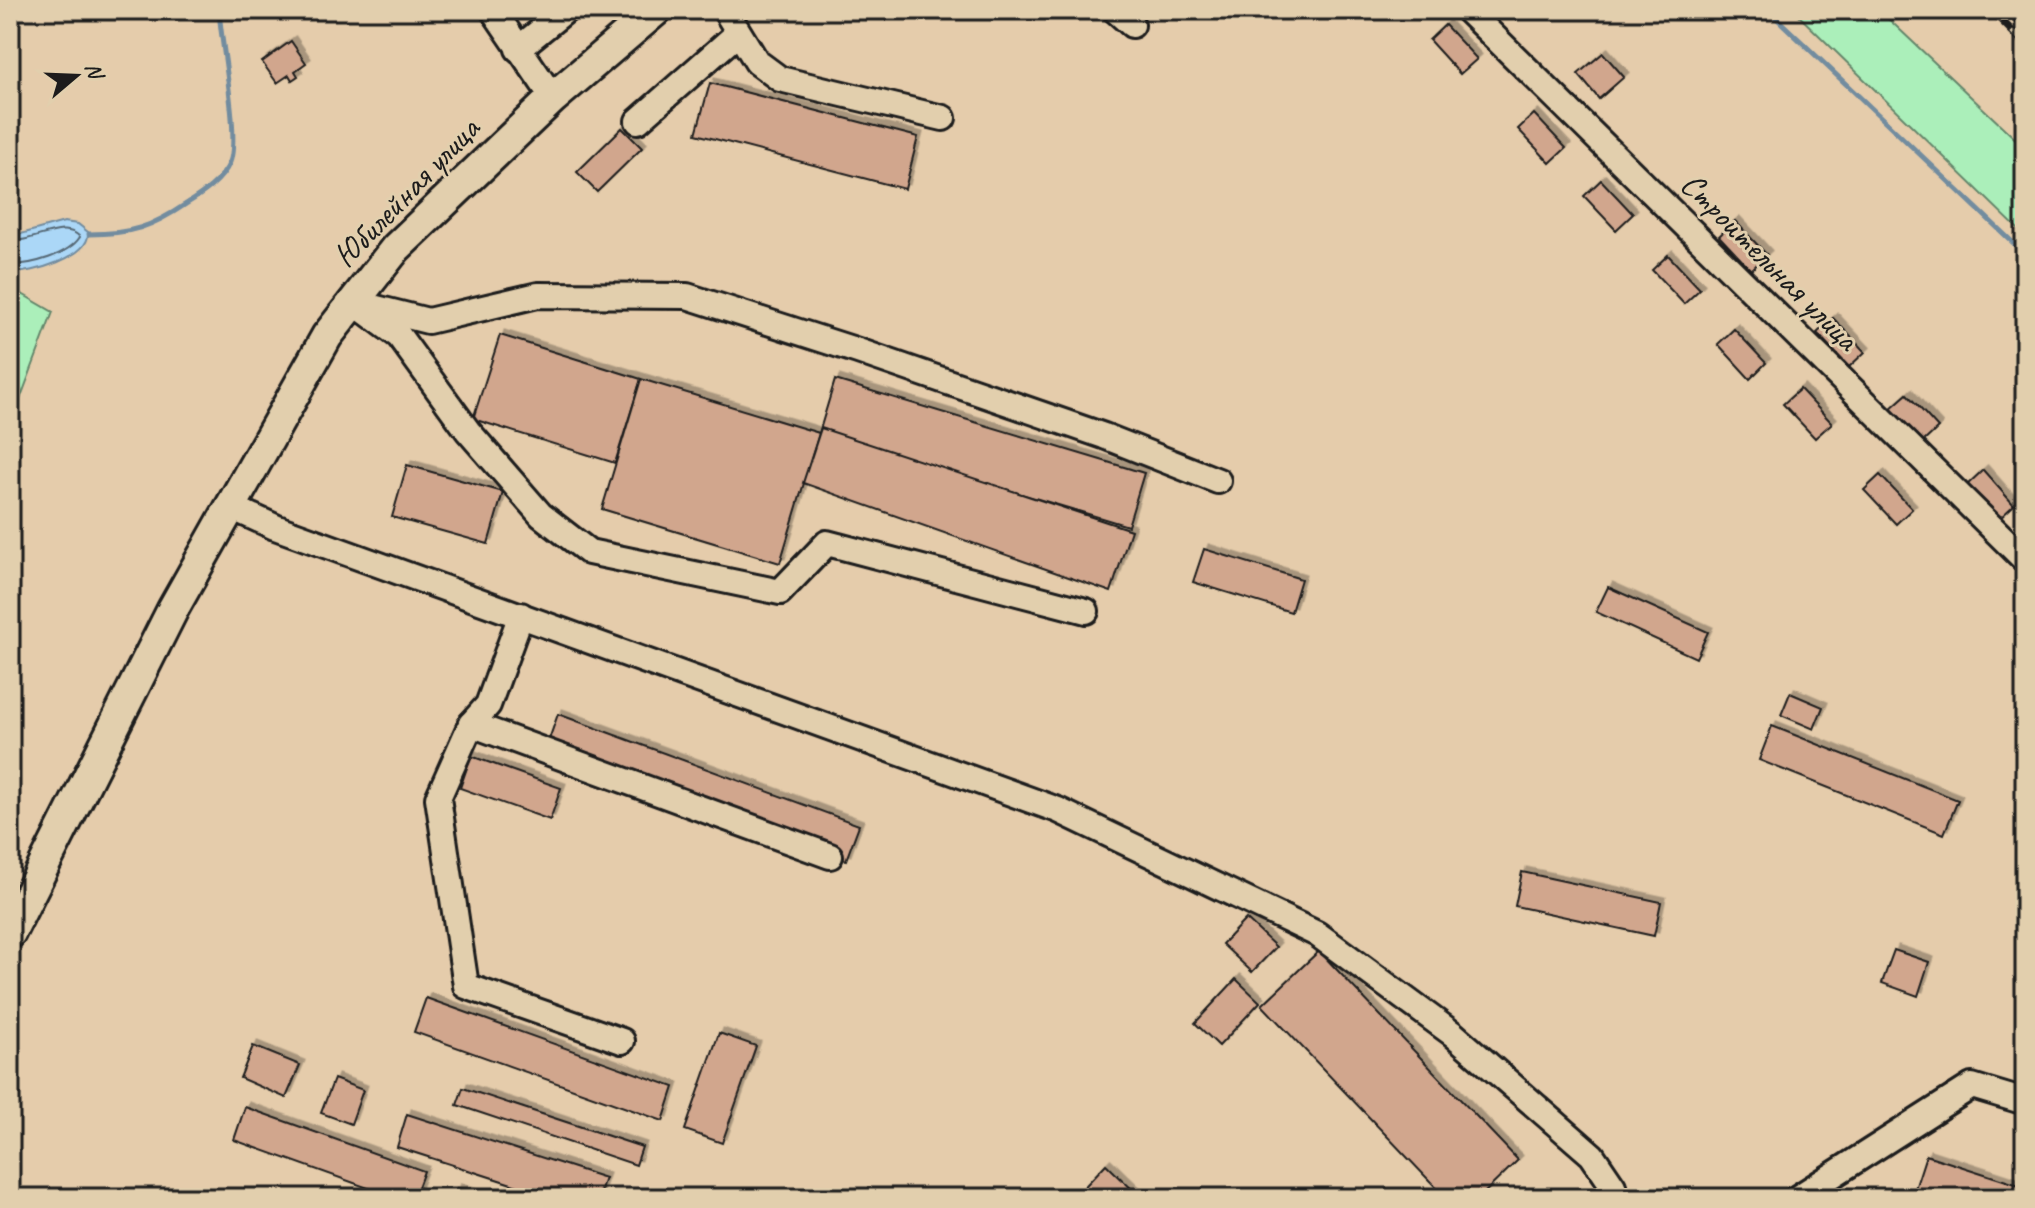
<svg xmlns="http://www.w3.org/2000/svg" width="2035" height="1208" font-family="Caveat,sans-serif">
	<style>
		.green { fill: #abefba; stroke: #64866b; stroke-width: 2 }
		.water { fill: #abd7f7; stroke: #728c9f; stroke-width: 2 }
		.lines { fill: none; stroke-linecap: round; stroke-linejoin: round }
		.shore { stroke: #556774; stroke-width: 2 }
		.stream { stroke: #728c9f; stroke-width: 5 }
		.building { fill: #d1a68d; stroke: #1c1c1c; stroke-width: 2; filter: url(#shadow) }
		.minor-casing { stroke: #1c1c1c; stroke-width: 30 }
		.major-casing { stroke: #1c1c1c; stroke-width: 36 }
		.minor { stroke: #e2cfad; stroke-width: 24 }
		.major { stroke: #e2cfad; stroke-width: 30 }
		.rail-casing { stroke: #1c1c1c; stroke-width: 8 }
		.rail { stroke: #e2cfad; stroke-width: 5; stroke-dasharray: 15; stroke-linecap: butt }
		.labels { text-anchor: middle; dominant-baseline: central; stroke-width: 6; stroke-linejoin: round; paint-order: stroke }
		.street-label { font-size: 34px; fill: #1c1c1c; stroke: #e2cfad }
	</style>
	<defs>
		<filter id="shadow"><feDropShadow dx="4.5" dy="-4.5" stdDeviation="0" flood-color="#0004"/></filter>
	</defs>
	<rect width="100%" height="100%" fill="#e5ccab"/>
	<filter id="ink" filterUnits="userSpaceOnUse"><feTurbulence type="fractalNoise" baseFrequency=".0125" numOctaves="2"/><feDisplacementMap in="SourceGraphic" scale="16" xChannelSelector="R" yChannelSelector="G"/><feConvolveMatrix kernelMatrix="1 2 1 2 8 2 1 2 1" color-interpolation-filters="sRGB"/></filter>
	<g filter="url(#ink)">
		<!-- green -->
		<g class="green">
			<polygon points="1793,10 1879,10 2025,148 2025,236"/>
			<polygon points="10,287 53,312 10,426"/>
		</g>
		<!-- water -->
		<path class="water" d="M64 222 78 224 88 232C91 257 30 274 10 273V232L21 234Z"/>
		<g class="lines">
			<!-- shore -->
			<path class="shore" d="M10 240C32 244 64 219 80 237 68 255 32 265 10 265"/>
			<!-- stream -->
			<g class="stream">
				<polyline points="1768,10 2025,254"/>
				<path d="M89 234C131 234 152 227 186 204 202 194 222 181 230 162 240 136 221 44 219 10"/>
			</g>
		</g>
		<!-- building -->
		<g class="building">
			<polygon points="1445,25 1477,59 1460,74 1429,40"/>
			<polygon points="291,41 306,63 295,71 298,76 292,80 289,75 277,83 262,62"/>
			<polygon points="1603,53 1624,77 1599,99 1578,74"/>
			<polygon points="710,83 918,137 905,189 696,134"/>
			<polygon points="1534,114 1566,148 1550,163 1518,129"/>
			<polygon points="622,128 642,148 597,192 577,172"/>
			<polygon points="1601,180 1633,214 1616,230 1584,196"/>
			<polygon points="1735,221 1767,255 1751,270 1719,236"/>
			<polygon points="1668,255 1700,289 1684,304 1652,270"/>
			<polygon points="1833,318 1865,352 1849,367 1817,333"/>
			<polygon points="1734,329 1766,363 1750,379 1718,344"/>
			<polygon points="500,335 641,379 615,463 473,419"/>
			<polygon points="641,379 819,433 780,563 602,509"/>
			<polygon points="835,380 1144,473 1128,526 819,433"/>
			<polygon points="1800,389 1832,423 1815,438 1783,404"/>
			<polygon points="1907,394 1938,428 1922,443 1890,409"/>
			<polygon points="821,428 1131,530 1111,592 803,483"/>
			<polygon points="407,465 503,492 488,544 392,517"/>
			<polygon points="1983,470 2014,505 1998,520 1966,486"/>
			<polygon points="1880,475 1912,509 1896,524 1864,490"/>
			<polygon points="1204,549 1301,579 1291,612 1193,582"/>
			<polygon points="1608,587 1708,632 1696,658 1596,612"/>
			<polygon points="1790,693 1823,707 1814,729 1781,715"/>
			<polygon points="558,714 859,825 846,860 546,748"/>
			<polygon points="1772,726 1958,800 1944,834 1759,760"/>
			<polygon points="471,756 561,788 550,820 460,788"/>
			<polygon points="1522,872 1661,902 1654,936 1515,906"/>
			<polygon points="1246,919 1276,947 1252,972 1222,944"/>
			<polygon points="1894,950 1929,962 1918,996 1882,983"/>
			<polygon points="1319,951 1518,1160 1479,1198 1446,1198 1262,1005"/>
			<polygon points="1236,979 1260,1002 1219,1046 1195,1023"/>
			<polygon points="426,998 674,1087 663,1121 414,1032"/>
			<polygon points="719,1033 756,1046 722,1143 685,1130"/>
			<polygon points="253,1046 300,1065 286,1098 240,1078"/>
			<polygon points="334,1079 363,1090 351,1124 321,1113"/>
			<polygon points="463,1088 642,1147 636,1165 457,1105"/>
			<polygon points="245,1107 424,1171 414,1198 396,1198 234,1140"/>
			<polygon points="407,1114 605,1178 598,1198 555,1198 397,1147"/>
			<polygon points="1926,1155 2025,1187 2025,1198 1912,1198"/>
			<polygon points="1106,1164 1141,1198 1074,1198"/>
			<polygon points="457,1188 488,1198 453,1198"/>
		</g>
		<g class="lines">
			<defs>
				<g id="minor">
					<polyline points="493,10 553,98"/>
					<polyline points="725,10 757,62 780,79 943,118"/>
					<polyline points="1115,10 1132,25"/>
					<polyline points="1467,10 2025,560"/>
					<polyline points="518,49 566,10"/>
					<polyline points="638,121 738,33"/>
					<polyline points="352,302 428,321 538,295 687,296 858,351 1104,436 1218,481"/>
					<polyline points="364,310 399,336 468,431 541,515 589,552 780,592 827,543 1086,611"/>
					<polyline points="229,506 275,527 1058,810 1317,934 1453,1034 1592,1155 1613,1186 1616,1198"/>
					<polyline points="521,615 488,705 471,724 438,798 466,986 622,1041"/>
					<polyline points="471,724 830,856"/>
					<polyline points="1797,1198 1972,1086 2025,1102"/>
				</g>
				<polyline id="major" points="10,933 173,609 327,336 396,248 553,98 656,10"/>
			</defs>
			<!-- minor casing -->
			<use href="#minor" class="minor-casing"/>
			<!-- major casing -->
			<use href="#major" class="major-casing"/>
			<!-- minor -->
			<use href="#minor" class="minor"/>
			<!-- major -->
			<use href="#major" class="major"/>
			<defs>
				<g id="rail">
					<polyline points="1991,10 2025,44"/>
					<polyline points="2008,10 2025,26"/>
				</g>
			</defs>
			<!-- rail casing -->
			<use href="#rail" class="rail-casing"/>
			<!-- rail -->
			<use href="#rail" class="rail"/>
		</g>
	</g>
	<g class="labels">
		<!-- street labels -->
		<g class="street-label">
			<text transform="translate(406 192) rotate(-46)">Юбилейная улица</text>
			<text transform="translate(1770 261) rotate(45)">Строительная улица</text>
		</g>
	</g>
	<!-- margin -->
	<rect width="2035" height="1208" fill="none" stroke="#e2cfad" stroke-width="40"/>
	<rect x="20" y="20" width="1995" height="1168" fill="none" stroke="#1c1c1c" stroke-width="3" filter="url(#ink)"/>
	<!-- north arrow -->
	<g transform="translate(76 76) rotate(71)" stroke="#e2cfad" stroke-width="6" paint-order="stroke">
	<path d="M0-6L14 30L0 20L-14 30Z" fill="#1c1c1c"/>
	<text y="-12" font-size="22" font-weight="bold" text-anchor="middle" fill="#1c1c1c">N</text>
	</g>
</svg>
